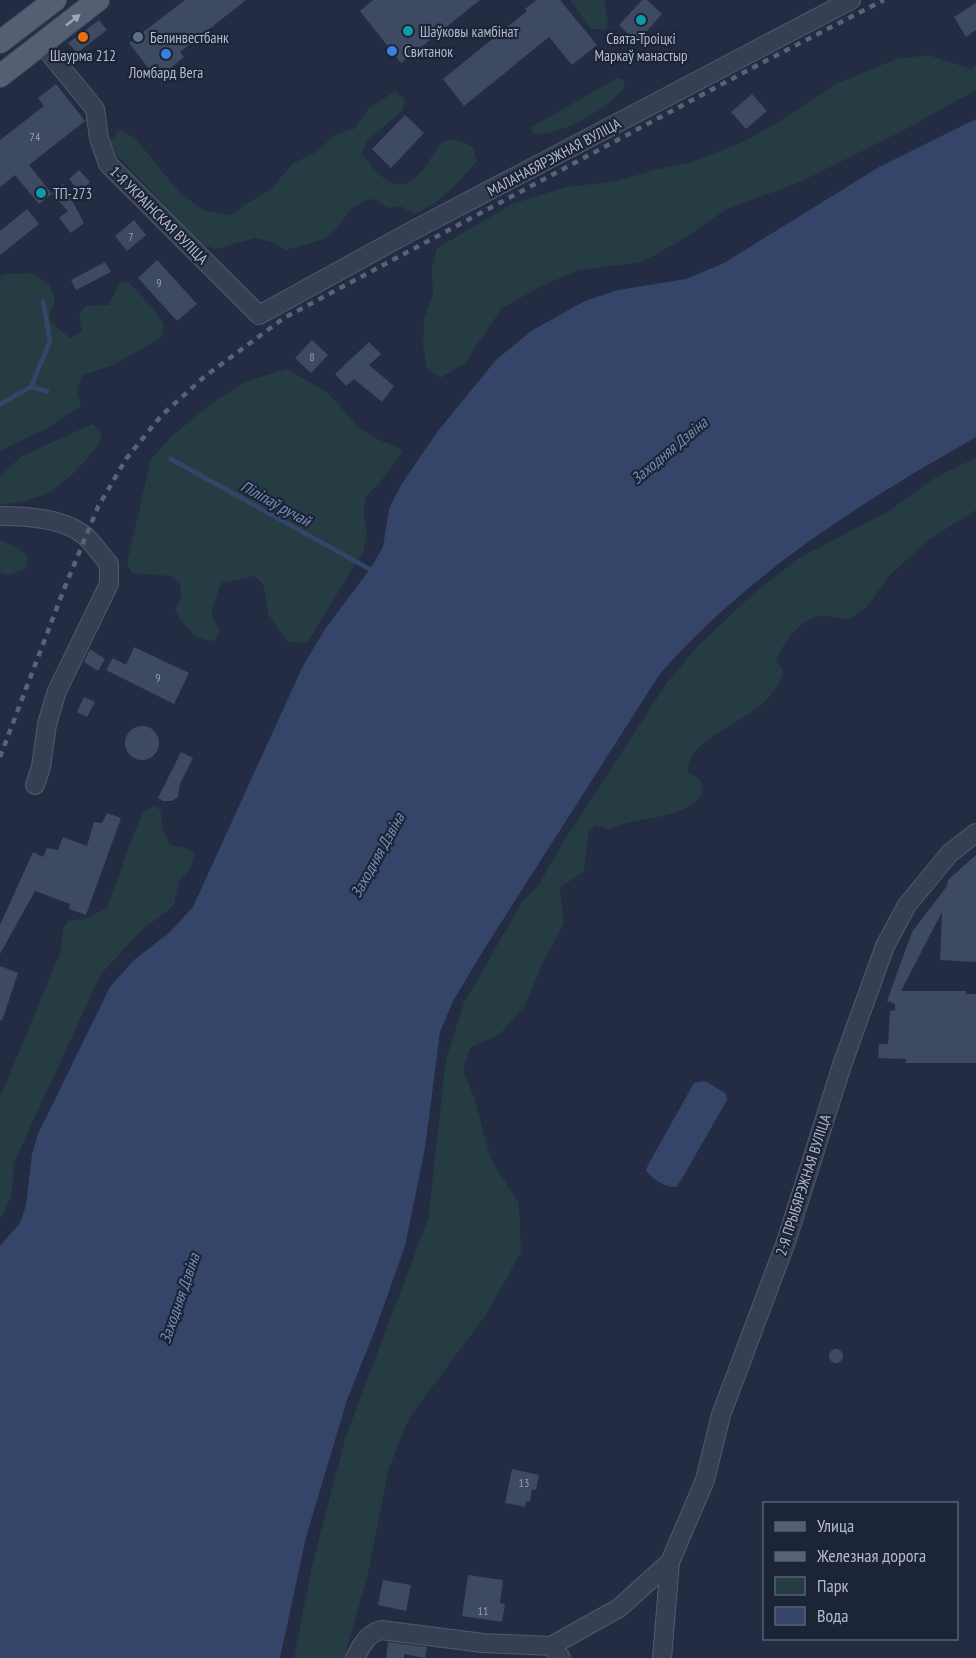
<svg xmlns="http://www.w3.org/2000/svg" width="976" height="1658" font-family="'PT Sans Narrow',sans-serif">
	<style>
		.green { fill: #253c43 }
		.water { fill: #35456a }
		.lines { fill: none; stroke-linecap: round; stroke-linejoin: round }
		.stream { stroke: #35456a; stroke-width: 4.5 }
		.building { fill: #3e4a62 }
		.minor-casing { stroke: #525a6c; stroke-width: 20 }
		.major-casing { stroke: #41485b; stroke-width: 24 }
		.minor { stroke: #373f52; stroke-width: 18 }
		.major { stroke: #555e72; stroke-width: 22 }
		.tram { stroke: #596279; stroke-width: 1.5 }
		.rail { stroke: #596279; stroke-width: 4.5; stroke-dasharray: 6 6; stroke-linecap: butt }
		.oneway { fill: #a1a8ba }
		.culture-dot { fill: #0f9aa8; stroke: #1c2437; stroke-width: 2 }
		.food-dot { fill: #e8710a; stroke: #1c2437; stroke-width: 2 }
		.service-dot { fill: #5c6f8a; stroke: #1c2437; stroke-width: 2 }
		.shop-dot { fill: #3f7fe0; stroke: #1c2437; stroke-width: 2 }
		.labels { text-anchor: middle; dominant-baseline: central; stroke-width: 4.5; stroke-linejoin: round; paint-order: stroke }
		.number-label { font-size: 12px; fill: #969eb2 }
		.poi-label { font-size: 15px; fill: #b4bacc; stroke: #1c2437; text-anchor: start }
		.street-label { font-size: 15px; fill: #b4bacc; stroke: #1c2437 }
		.water-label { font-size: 16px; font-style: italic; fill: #798cb6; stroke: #1c2437 }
	</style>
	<rect width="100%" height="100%" fill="#232c42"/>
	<!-- green -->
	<g class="green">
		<polygon points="570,0 604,0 608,23 606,29 591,29"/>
		<polygon points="928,55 971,69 976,65 976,90 910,127 800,182 727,209 680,241 642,262 579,270 542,286 502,308 464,364 440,378 427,369 423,345 424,319 433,295 432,268 437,248 512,204 566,187 618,181 654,170 688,163 734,146 769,128 836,84 896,59"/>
		<path d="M617 78 624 80 625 87C607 109 562 136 533 134L530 128Z"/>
		<path d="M395 91 405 99 403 110 368 140 361 153C387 187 405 200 431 158 436 151 438 144 446 140 456 137 464 143 473 147L477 161C457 183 443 201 415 214L400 206 388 208 376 200 367 199 352 208 338 227 325 239 286 250 275 243 255 238 216 249 201 244 117 155 110 141 120 130 135 138 179 192 204 211 231 215 249 202 270 190 292 164 316 152 336 134 354 129 369 108Z"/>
		<polygon points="33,273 50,286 55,300 49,319 57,328 70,338 82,331 79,316 85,306 109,305 119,283 128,282 155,310 164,325 161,338 111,366 82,375 77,391 81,406 47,428 0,451 0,276 7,274"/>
		<path d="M287 369 327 392 359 428 379 440 396 446 402 452 387 474 366 497 363 512 367 532 364 550 307 643 288 642 268 614 264 586 255 576 221 583 211 612 220 633 213 641C195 641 182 624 175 610L181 596 180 584 171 576 132 573 127 563 151 459 172 436 212 403 247 381Z"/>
		<polygon points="93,424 102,433 99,445 75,472 47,494 25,501 0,505 0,476 22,456"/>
		<path d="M976 458V510L927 541 888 577 868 606 848 620C840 619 832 616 824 616 801 616 785 642 776 659L783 671C775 712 718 724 694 753 690 758 689 765 687 771L701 780 702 795C679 822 639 815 609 829L595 825 588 834 584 871 560 888 564 923 542 965 524 1007 500 1034 470 1048 463 1070 474 1097 491 1160 519 1203 521 1252 486 1315 409 1418 389 1468 368 1574 344 1658H294L312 1566 346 1436 428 1219 446 1060 464 1003 522 902 538 886 564 841 666 684 696 648 755 592 799 558 889 511 936 477Z"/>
		<polygon points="0,540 16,547 28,557 25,569 8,575 0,572"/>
		<polygon points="155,806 161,811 162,829 170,845 185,848 195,853 191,868 179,881 174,904 165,913 144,928 101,974 22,1145 14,1164 12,1196 0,1219 0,1098 60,953 63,929 68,921 85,919 107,908 134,833 144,811"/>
	</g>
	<!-- water -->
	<g class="water">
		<path d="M976 119V437C860 503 747 574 659 675L483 951 453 1001 440 1032 425 1148 405 1246 377 1325 347 1400 306 1537 280 1658H0V1246L20 1223 26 1206 32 1154 38 1134 110 987 134 960 170 932 193 907 302 668 325 629 370 569 383 547 389 509 401 485 438 431 496 360 531 331 585 301 618 290 686 279 724 263 879 167Z"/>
		<path d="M702 1081 707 1082 726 1094 727 1100 680 1182 676 1187C666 1188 653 1179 646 1171L648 1165 694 1083Z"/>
	</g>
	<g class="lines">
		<!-- stream -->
		<g class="stream">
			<polyline points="31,387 50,341 43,301"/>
			<polyline points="0,404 31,387 47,391"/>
			<polyline points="171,459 373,571"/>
		</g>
	</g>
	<!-- building -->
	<g class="building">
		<polygon points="185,0 246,0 180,52 184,57 157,79 129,43"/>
		<polygon points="373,0 480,0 401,63 360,11"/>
		<polygon points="536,0 560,0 597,45 572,65 549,37 464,106 443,79 527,11 525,9"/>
		<polygon points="642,0 647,0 662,14 637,42 619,25"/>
		<polygon points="976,3 976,30 966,37 954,17"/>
		<polygon points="99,20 107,30 77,53 68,43"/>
		<polygon points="56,84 85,121 29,165 52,194 39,204 15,175 0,187 0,140 44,106 38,98"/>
		<polygon points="752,94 767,111 746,129 731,112"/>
		<polygon points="405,115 424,133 391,168 372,149"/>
		<polygon points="79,170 90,182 80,192 69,179"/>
		<polygon points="63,184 84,223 71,233 59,218 68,211 52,194"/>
		<polygon points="27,209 39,224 0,255 0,231"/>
		<polygon points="134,220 146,235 127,251 115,236"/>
		<polygon points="157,260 197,304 177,321 138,278"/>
		<polygon points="105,262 111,272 76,290 71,280"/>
		<polygon points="312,340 328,355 311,373 295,358"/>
		<polygon points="369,342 381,354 369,365 394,386 382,402 354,379 346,386 335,374"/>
		<polygon points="134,647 189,673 174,704 106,670 113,658 126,665"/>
		<polygon points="90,649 105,659 98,671 84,662"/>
		<polygon points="84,697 95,702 87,717 77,712"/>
		<circle cx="142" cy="743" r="17"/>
		<polygon points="181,752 193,758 180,784 178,797 172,801 163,801 158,798"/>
		<polygon points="107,813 121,818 86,915 69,909 70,904 35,891 0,954 0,925 33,852 43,857 47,848 58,850 63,837 87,846 94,822 102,823"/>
		<polygon points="976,855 976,962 940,960 942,912 901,991 966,991 966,994 976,994 976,1063 906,1063 906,1059 878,1058 879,1044 888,1044 890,1011 895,1010 895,1004 887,1001 912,932 947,886 948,880"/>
		<polygon points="0,966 18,973 2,1021 0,1020"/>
		<circle cx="836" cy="1356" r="7"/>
		<polygon points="512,1469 539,1475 536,1490 532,1489 530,1502 526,1501 525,1507 505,1503"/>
		<polygon points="468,1575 503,1580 500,1603 505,1604 502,1622 462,1616"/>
		<polygon points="383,1580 411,1585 406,1611 378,1605"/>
		<polygon points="388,1642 427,1647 425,1658 404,1654 404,1658 386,1658"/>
	</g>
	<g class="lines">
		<defs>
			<g id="minor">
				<polyline points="42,44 95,109 99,138 108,164 259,315 410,232 851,0"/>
				<path d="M0 516C25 516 65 518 85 536 94 544 101 555 109 564V584L57 691 47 724 41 767 35 785"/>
				<polyline points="551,1646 619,1608 670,1562"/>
				<path d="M355 1658C361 1646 367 1634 381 1630L483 1643 551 1646 561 1658"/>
				<polyline points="662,1658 670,1562 705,1480 721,1415 786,1242 842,1065 885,946 907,905 950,853 976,833"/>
			</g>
			<g id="major">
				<polyline points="0,42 55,0"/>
				<polyline points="0,76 98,0"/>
			</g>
		</defs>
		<!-- minor casing -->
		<use href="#minor" class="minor-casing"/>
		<!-- major casing -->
		<use href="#major" class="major-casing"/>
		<!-- minor -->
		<use href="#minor" class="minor"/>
		<!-- major -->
		<use href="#major" class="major"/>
		<!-- tram -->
		<polyline class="tram" points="0,65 83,0"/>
		<!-- rail -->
		<polyline class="rail" points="0,757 64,589 98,507 126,459 161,416 204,377 284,318 756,66 884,0"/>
	</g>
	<!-- one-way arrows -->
	<defs><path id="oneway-solid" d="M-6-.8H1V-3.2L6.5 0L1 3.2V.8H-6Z" transform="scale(1.5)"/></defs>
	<use class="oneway" href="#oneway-solid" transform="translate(73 20) rotate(-38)"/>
	<!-- markers -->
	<g class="culture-dot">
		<circle cx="641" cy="20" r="6"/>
		<circle cx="408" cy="31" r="6"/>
		<circle cx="41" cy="193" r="6"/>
	</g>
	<circle class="food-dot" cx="83" cy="37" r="6"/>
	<circle class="service-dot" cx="138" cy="37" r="6"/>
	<g class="shop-dot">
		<circle cx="392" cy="51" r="6"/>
		<circle cx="166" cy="54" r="6"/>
	</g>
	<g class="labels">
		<!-- number labels -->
		<g class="number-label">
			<text x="35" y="136">74</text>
			<text x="131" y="236">7</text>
			<text x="159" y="282">9</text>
			<text x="312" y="356">8</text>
			<text x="158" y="677">9</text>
			<text x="524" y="1482">13</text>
			<text x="483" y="1610">11</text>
		</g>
		<!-- poi labels -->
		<g class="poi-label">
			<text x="420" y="31">Шаўковы камбінат</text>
			<text x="150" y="37">Белинвестбанк</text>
			<text x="641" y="38" text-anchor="middle">Свята-Троіцкі<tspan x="641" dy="17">Маркаў манастыр</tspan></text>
			<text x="404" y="51">Свитанок</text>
			<text x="83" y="55" text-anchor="middle">Шаурма 212</text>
			<text x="166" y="72" text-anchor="middle">Ломбард Вега</text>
			<text x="53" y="193">ТП-273</text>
		</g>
		<!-- street labels -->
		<g class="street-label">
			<text transform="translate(554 157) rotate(-28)">МАЛАНАБЯРЭЖНАЯ ВУЛІЦА</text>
			<text transform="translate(159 215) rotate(45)">1-Я УКРАІНСКАЯ ВУЛІЦА</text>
			<text transform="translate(803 1185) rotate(-72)">2-Я ПРЫБЯРЭЖНАЯ ВУЛІЦА</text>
		</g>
		<!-- water labels -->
		<g class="water-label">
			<text transform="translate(669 450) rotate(-40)">Заходняя Дзвіна</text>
			<text transform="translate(276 503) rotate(29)">Піліпаў ручай</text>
			<text transform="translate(377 855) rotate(-61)">Заходняя Дзвіна</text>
			<text transform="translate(179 1298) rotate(-71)">Заходняя Дзвіна</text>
		</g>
	</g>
	<!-- legend -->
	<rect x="763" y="1502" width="195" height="138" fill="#1c2437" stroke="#596073" stroke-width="1.5"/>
	<rect x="775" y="1522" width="30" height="9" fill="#555e72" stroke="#596073" stroke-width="1.5"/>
	<text x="817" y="1532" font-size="18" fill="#b4bacc">Улица</text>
	<rect x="775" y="1552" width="30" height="9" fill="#596279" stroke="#596073" stroke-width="1.5"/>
	<text x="817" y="1562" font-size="18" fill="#b4bacc">Железная дорога</text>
	<rect x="775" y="1577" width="30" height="18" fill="#253c43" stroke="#596073" stroke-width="1.5"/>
	<text x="817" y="1592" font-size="18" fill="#b4bacc">Парк</text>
	<rect x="775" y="1607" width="30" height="18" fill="#35456a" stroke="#596073" stroke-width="1.5"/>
	<text x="817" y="1622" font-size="18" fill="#b4bacc">Вода</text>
</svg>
